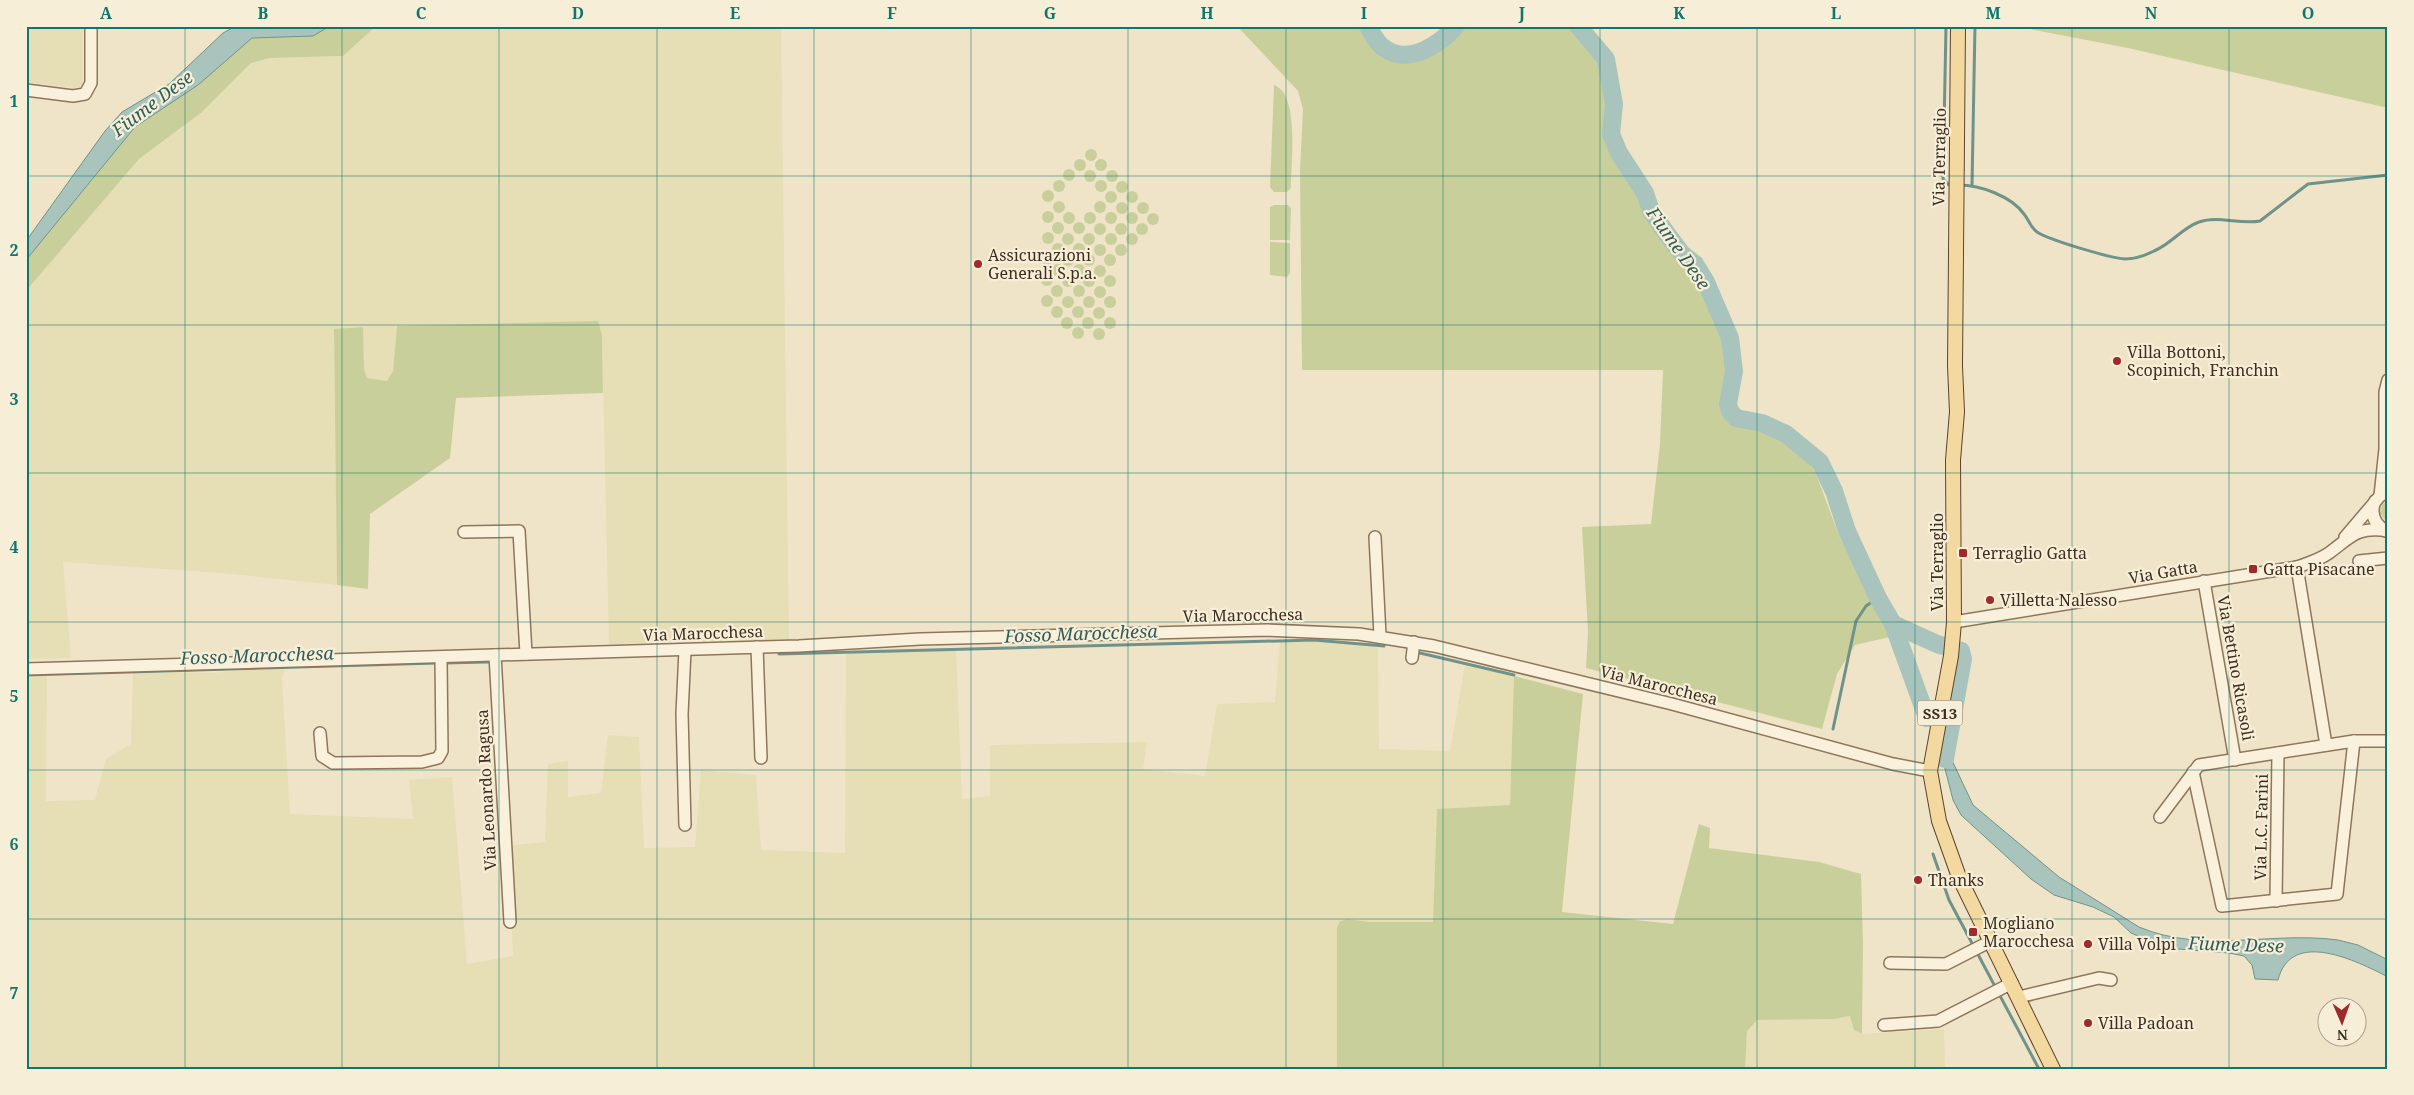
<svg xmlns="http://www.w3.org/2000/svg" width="2414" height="1095" font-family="'Noto Serif',serif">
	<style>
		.farmland { fill: #e6deb5 }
		.green { fill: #c9cf9b }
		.water { fill: #a9c4bc; stroke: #6f938a }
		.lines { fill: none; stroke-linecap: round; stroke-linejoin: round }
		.stream { stroke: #6f938a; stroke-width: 3 }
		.river { stroke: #a9c4bc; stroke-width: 18 }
		.minor-casing { stroke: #8d765c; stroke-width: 14 }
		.major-casing { stroke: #5b4430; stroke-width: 16 }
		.minor { stroke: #faf1dc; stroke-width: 11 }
		.major { stroke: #f3d9a0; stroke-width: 14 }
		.grid { fill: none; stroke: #0f766e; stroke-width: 1; stroke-opacity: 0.55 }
		.poi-dot { fill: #9e2a2b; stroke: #f7eed8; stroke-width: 2 }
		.labels { text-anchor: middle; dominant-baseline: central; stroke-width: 4.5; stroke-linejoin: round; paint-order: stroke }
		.shield { fill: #f7eed8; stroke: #756857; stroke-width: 1 }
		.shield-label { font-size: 15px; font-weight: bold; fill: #3d2e20 }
		.street-label { font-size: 16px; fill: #3d2e20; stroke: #f7eed8 }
		.poi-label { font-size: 16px; fill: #3d2e20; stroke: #f7eed8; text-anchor: start }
		.water-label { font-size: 18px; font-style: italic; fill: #2f5d5a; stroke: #f7eed8 }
		.neatline { fill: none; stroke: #0f766e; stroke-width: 2 }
		.grid-label { font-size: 16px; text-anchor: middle; font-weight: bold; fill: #0f766e }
	</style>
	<rect width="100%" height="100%" fill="#f0e4c8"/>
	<!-- farmland -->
	<g class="farmland">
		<polygon points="26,26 83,26 83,83 80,87 74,88 26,82"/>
		<polygon points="376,26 781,26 789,640 609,644 602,335 397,326 393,371 387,381 367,378 364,369 363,327 334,329 337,585 221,573 63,562 71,658 26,659 26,291 139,159 202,112 251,63 270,58 343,56"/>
		<polygon points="1280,640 1339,642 1378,648 1379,749 1450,751 1465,665 1514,676 1510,806 1437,809 1433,922 1370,922 1348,919 1337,928 1337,1069 26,1069 26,674 47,673 46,801 95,800 106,759 131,744 133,671 211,673 285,667 282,679 290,814 413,819 409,780 452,777 467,964 513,956 508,846 545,842 548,764 568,761 568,797 601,793 608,735 639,737 644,848 695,847 701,770 756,775 761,850 845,853 846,652 956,648 962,799 990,796 990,745 1147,742 1143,769 1205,776 1217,704 1275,702"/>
		<polygon points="1851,1016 1854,1030 1862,1034 1944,1029 1945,1069 1745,1069 1747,1031 1757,1020 1835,1019"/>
	</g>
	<!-- green -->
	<g class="green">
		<polygon points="330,26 376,26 343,56 270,58 251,63 202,112 139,159 26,291 26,260 135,127 198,85 252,38 313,36"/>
		<polygon points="1237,26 1373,26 1382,40 1391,46 1408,48 1420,45 1447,26 1586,26 1608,49 1612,59 1618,84 1620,137 1632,166 1671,233 1690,257 1723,336 1729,359 1722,404 1726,418 1732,422 1780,439 1798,449 1809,462 1816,474 1840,538 1873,602 1891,629 1913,686 1921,720 1915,712 1909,687 1890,637 1855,645 1837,674 1822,729 1586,668 1588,632 1582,527 1651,524 1660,444 1663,370 1302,370 1300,171 1303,109 1298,91"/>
		<polygon points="2014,26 2388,26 2388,108 2128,48"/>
		<path d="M1274 85C1300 94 1291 164 1291 188L1287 192H1274L1270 187Z"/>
		<circle cx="1091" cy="155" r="6"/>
		<circle cx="1080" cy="165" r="6"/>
		<circle cx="1101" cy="165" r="6"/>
		<circle cx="1069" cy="175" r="6"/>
		<circle cx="1112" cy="176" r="6"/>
		<circle cx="1090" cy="176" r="6"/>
		<circle cx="1059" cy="186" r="6"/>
		<circle cx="1101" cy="186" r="6"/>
		<circle cx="1122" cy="187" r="6"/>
		<circle cx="1048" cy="196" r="6"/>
		<circle cx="1111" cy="197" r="6"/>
		<circle cx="1132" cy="197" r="6"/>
		<circle cx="1059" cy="207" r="6"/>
		<circle cx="1100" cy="207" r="6"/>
		<circle cx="1143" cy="208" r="6"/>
		<circle cx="1122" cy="208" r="6"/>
		<polygon points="1274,205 1288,205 1291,208 1290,240 1270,240 1270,207"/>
		<circle cx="1048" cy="217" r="6"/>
		<circle cx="1111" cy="218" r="6"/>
		<circle cx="1069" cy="218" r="6"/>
		<circle cx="1132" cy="218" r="6"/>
		<circle cx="1090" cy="218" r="6"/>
		<circle cx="1153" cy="219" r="6"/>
		<circle cx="1058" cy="228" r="6"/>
		<circle cx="1079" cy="228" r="6"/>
		<circle cx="1121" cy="229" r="6"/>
		<circle cx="1142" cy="229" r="6"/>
		<circle cx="1100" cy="229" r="6"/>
		<circle cx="1048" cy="238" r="6"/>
		<circle cx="1068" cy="239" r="6"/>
		<circle cx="1111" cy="239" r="6"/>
		<circle cx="1089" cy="239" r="6"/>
		<circle cx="1132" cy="239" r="6"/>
		<polygon points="1270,242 1290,243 1290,273 1287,277 1270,275"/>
		<circle cx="1079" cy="249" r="6"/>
		<circle cx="1058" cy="249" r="6"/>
		<circle cx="1100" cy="250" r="6"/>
		<circle cx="1121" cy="250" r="6"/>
		<circle cx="1047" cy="259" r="6"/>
		<circle cx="1089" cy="260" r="6"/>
		<circle cx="1110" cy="260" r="6"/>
		<circle cx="1068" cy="260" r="6"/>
		<circle cx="1079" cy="270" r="6"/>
		<circle cx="1058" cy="270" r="6"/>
		<circle cx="1100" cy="271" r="6"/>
		<circle cx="1047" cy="280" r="6"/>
		<circle cx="1110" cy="281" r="6"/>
		<circle cx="1068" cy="281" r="6"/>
		<circle cx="1089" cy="281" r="6"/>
		<circle cx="1079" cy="291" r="6"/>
		<circle cx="1057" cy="291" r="6"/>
		<circle cx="1100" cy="292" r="6"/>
		<circle cx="1047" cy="301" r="6"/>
		<circle cx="1089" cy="302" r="6"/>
		<circle cx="1068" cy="302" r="6"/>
		<circle cx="1110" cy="302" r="6"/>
		<circle cx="1078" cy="312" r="6"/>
		<circle cx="1057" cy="312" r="6"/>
		<circle cx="1099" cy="313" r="6"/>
		<circle cx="1110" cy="323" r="6"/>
		<circle cx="1067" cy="323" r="6"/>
		<circle cx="1088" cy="323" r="6"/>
		<polygon points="598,321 602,335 603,393 456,398 450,458 370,514 368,589 337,585 334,329 363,327 364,369 367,378 387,381 393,371 397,326"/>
		<circle cx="1078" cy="333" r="6"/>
		<circle cx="1099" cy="334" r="6"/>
		<polygon points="2388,500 2388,524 2380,513 2382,505"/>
		<polygon points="1514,676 1583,694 1562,912 1673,924 1699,824 1710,828 1709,848 1819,862 1861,874 1863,945 1862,1034 1854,1030 1850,1016 1835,1019 1757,1020 1747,1031 1745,1069 1337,1069 1337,928 1340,921 1348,919 1370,922 1433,922 1437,809 1510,805"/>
	</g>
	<!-- water -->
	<g class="water">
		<polygon points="236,26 330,26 313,36 252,38 198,85 135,127 26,260 26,241 105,131 122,112 169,84 223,33"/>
		<path d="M1945 734 1950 756 1973 805 2059 877 2139 927C2202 954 2273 931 2338 940L2358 945 2388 960V977C2357 961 2291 928 2278 980L2255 979 2252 965 2244 956 2229 953 2178 949 2145 939 2131 933 2114 917 2093 907 2054 895 2031 879 1961 815 1953 800 1942 757Z"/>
	</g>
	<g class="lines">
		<!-- stream -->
		<g class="stream">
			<polyline points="1946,26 1943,179 1949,185 1953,185"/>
			<path d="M1959 185C1980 185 2011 196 2024 214 2029 220 2030 227 2037 232 2049 240 2110 258 2125 259 2134 259 2146 255 2154 251 2171 244 2182 228 2199 222 2218 215 2240 225 2260 221L2308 184 2388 175"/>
			<polyline points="1972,185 1975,26"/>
			<polyline points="1420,653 1514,675"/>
			<polyline points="779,654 1314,640 1384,646"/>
			<polyline points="444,663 488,662"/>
			<polyline points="26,675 437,663"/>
			<polyline points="1833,729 1856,621 1866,606 1878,598"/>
			<polyline points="1933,854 1949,900 2039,1069"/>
		</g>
		<!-- river -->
		<g class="river">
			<path d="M1368 26C1373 34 1376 43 1384 48 1409 66 1440 44 1456 26"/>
			<polyline points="1578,26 1606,59 1614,104 1611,134 1619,153 1645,193 1651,211 1667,234 1682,254 1695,264 1706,282 1730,338 1734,371 1728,404 1730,411 1736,418 1762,423 1786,434 1820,462 1834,491 1847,531 1878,598 1893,624 1927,718"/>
			<polyline points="1893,624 1937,644 1961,651 1963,659 1945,759"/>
		</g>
		<defs>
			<g id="minor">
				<polyline points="26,90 73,96 85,94 91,83 91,26"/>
				<polyline points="2380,496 2385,449 2385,392 2388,380"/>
				<path d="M2375 501C2370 514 2374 524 2386 531"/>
				<polyline points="464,532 519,531 526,654"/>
				<polyline points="1375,537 1380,636"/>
				<polyline points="2345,537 2380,496 2386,492"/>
				<polyline points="2359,561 2388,558"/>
				<polyline points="2297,567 2326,745"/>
				<polyline points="2204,581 2235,760"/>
				<path d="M1954 622 2297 567C2308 563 2319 560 2329 553 2351 537 2357 526 2388 531"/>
				<polyline points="757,647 761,758"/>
				<polyline points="685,650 682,714 685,825"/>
				<polyline points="495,655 510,922"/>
				<polyline points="1412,658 1414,642"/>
				<polyline points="26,669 799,646 920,639 1267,630 1359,634 1434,646 1672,704 1893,764 1930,771"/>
				<polyline points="320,733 322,756 333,763 422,762 438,758 442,751 441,657"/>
				<polyline points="2193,772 2222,906 2337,894 2354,741"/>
				<polyline points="2160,817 2199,765 2354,741 2388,741"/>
				<polyline points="2276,901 2278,753"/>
				<polyline points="1890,963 1946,964 1991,941"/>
				<polyline points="2019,997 2099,978 2111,980"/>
				<polyline points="1884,1025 1938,1021 2012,983"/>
			</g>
			<polyline id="major" points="1958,26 1955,366 1957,412 1953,460 1954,622 1951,656 1930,771 1939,821 1959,877 2053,1069"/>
		</defs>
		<!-- minor casing -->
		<use href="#minor" class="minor-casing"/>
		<!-- major casing -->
		<use href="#major" class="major-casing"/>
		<!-- minor -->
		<use href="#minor" class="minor"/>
		<!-- major -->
		<use href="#major" class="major"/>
	</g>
	<!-- grid -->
	<path class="grid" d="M185 26V1069M342 26V1069M499 26V1069M657 26V1069M814 26V1069M971 26V1069M1128 26V1069M1286 26V1069M1443 26V1069M1600 26V1069M1757 26V1069M1915 26V1069M2072 26V1069M2229 26V1069M26 176H2388M26 325H2388M26 473H2388M26 622H2388M26 770H2388M26 919H2388"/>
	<!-- markers -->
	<g class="poi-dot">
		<circle cx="978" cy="264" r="5"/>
		<circle cx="2117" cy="361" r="5"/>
		<rect x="1958" y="548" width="10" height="10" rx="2.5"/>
		<rect x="2248" y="564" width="10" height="10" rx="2.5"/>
		<circle cx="1990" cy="600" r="5"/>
		<circle cx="1918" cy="880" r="5"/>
		<rect x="1968" y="927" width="10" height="10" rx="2.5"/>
		<circle cx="2088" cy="944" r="5"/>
		<circle cx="2088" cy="1023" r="5"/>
	</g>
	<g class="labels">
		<!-- shield labels -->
		<rect class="shield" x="1917.5" y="700.5" width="45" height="25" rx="4"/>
		<g class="shield-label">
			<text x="1940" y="713">SS13</text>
		</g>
		<!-- street labels -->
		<g class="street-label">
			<text transform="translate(1939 157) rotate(-89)">Via Terraglio</text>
			<text transform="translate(1937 562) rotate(-90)">Via Terraglio</text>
			<text transform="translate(2163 572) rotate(-10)">Via Gatta</text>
			<text transform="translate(1243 615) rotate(-1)">Via Marocchesa</text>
			<text transform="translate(703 633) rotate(-2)">Via Marocchesa</text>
			<text transform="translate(2236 668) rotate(80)">Via Bettino Ricasoli</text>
			<text transform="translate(1659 685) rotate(14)">Via Marocchesa</text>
			<text transform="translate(486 790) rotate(-93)">Via Leonardo Ragusa</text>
			<text transform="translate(2261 827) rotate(-89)">Via L.C. Farini</text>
		</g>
		<!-- poi labels -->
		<g class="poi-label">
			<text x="988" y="255">Assicurazioni<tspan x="988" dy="18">Generali S.p.a.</tspan></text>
			<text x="2127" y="352">Villa Bottoni,<tspan x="2127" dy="18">Scopinich, Franchin</tspan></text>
			<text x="1973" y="553">Terraglio Gatta</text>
			<text x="2263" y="569">Gatta Pisacane</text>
			<text x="2000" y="600">Villetta Nalesso</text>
			<text x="1928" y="880">Thanks</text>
			<text x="1983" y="923">Mogliano<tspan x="1983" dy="18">Marocchesa</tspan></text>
			<text x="2098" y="944">Villa Volpi</text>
			<text x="2098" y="1023">Villa Padoan</text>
		</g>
		<!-- water labels -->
		<g class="water-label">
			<text transform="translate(152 103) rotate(-37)">Fiume Dese</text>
			<text transform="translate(1679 248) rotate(55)">Fiume Dese</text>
			<text transform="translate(1081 633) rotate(-2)">Fosso Marocchesa</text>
			<text transform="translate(257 655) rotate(-2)">Fosso Marocchesa</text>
			<text transform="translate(2236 944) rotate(2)">Fiume Dese</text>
		</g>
	</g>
	<!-- border -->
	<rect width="2414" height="1095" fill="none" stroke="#f7eed8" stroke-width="55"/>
	<!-- north arrow -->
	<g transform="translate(2342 1022) rotate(178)"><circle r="24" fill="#f7eed8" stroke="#ada18e"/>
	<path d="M0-4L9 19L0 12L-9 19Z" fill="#9e2a2b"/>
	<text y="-8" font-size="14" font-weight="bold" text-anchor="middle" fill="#3d2e20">N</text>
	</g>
	<rect x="28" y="28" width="2358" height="1040" class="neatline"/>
	<g class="grid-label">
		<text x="106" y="19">A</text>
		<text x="263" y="19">B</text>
		<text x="421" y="19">C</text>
		<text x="578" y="19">D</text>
		<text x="735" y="19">E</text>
		<text x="892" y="19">F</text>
		<text x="1050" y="19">G</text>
		<text x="1207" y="19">H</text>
		<text x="1364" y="19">I</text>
		<text x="1522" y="19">J</text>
		<text x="1679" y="19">K</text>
		<text x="1836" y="19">L</text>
		<text x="1993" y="19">M</text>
		<text x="2151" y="19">N</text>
		<text x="2308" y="19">O</text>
		<text x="14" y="107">1</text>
		<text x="14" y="256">2</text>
		<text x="14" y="405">3</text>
		<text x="14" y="553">4</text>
		<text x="14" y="702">5</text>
		<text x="14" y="850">6</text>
		<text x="14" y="999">7</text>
	</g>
</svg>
